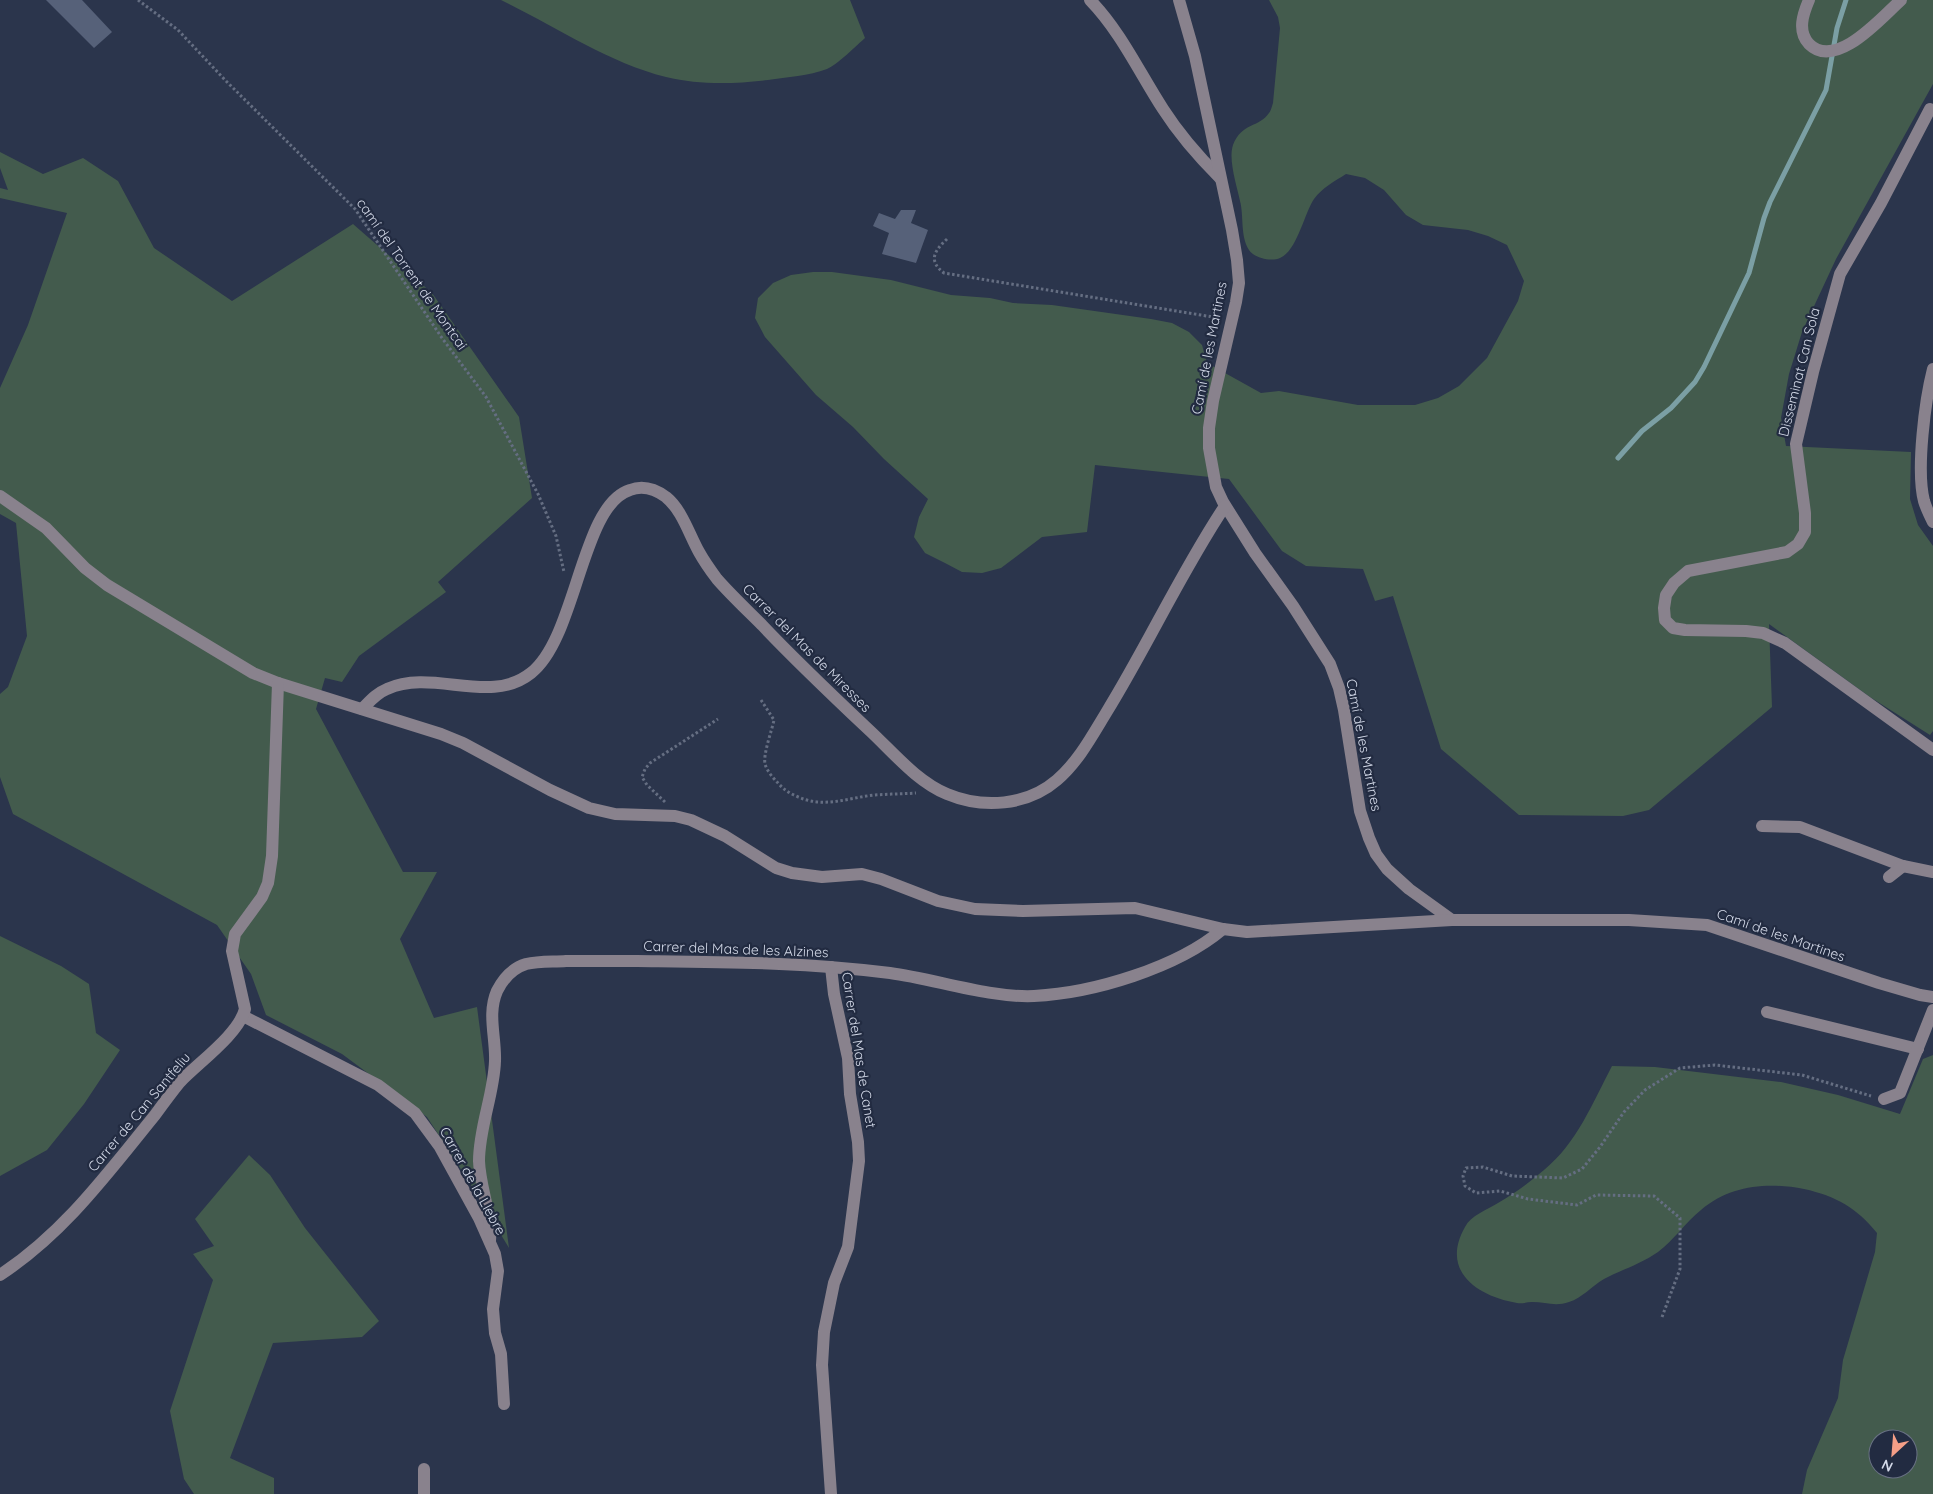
<svg xmlns="http://www.w3.org/2000/svg" width="1933" height="1494" font-family="Quicksand,sans-serif">
	<style>
		.green { fill: #435b4d; fill-rule: evenodd }
		.lines { fill: none; stroke-linecap: round; stroke-linejoin: round }
		.stream { stroke: #7b9fa4; stroke-width: 5 }
		.building { fill: #566179 }
		.path { stroke: #656e82; stroke-width: 3; stroke-dasharray: 2.5 2.5; stroke-linecap: butt }
		.minor { stroke: #89828d; stroke-width: 12 }
		.labels { text-anchor: middle; dominant-baseline: central; stroke-width: 4.5; stroke-linejoin: round; paint-order: stroke }
		.street-label { font-size: 14px; fill: #d4dae9; stroke: #222b41 }
	</style>
	<rect width="100%" height="100%" fill="#2b354c"/>
	<!-- green -->
	<g class="green">
		<path d="M501 0H850L865 38C857 45 837 65 827 69 809 76 787 77 768 80 734 84 699 85 666 77 607 62 555 26 501 0Z"/>
		<path d="M1269 0H1933V84L1836 259 1802 332 1789 374 1781 418 1786 446 1911 452 1910 499 1918 525 1933 546V731L1930 735 1870 697 1769 624 1772 707 1649 810 1623 816 1519 815 1441 749 1393 596 1375 601 1363 569 1306 566 1282 551 1229 479 1095 465 1087 532 1042 537 1001 568 982 573 962 572 945 563 925 553 914 537 919 517 928 499 884 459 853 427 816 395 765 337 755 318 758 298 773 283 791 275 813 272H832L891 280 951 295 990 298 1013 303 1052 305 1151 319 1172 323 1189 332 1202 345 1207 363 1261 393 1279 391 1358 405H1415L1438 398 1459 386 1487 358 1518 301 1524 281 1507 245 1488 236 1468 230 1423 225 1406 215 1384 190 1365 178 1346 174C1335 181 1322 188 1314 199 1304 214 1297 251 1280 258 1271 262 1254 258 1249 250 1240 236 1244 216 1240 201 1237 186 1228 160 1233 145 1242 122 1259 128 1269 113 1271 111 1272 106 1273 103L1280 28 1278 17Z"/>
		<polygon points="0,152 43,174 83,158 118,181 154,248 232,301 353,224 432,293 519,417 532,498 438,582 446,592 359,656 342,682 325,678 316,709 403,872 437,872 400,939 434,1018 477,1007 509,1248 466,1177 427,1117 342,1054 266,1015 251,974 217,925 13,814 0,777 0,694 8,687 27,636 16,523 0,514 0,388 28,325 67,213 0,198 0,188 8,190 0,168"/>
		<polygon points="0,936 61,966 89,984 96,1033 120,1050 84,1104 47,1150 0,1176"/>
		<path d="M1933 1055V1494H1802L1807 1470 1838 1398 1843 1360 1875 1252 1877 1233C1857 1208 1836 1196 1804 1189 1768 1182 1730 1185 1701 1210 1685 1223 1674 1240 1658 1252 1641 1264 1621 1270 1604 1279 1592 1286 1582 1298 1569 1302 1555 1307 1546 1302 1532 1302 1527 1302 1522 1304 1517 1303 1477 1296 1440 1271 1465 1227 1471 1215 1487 1210 1498 1203 1514 1194 1530 1182 1544 1170 1577 1143 1592 1104 1612 1066L1655 1067 1781 1082 1838 1095 1900 1114 1923 1059ZM1878 1439H1908V1469H1878Z"/>
		<polygon points="249,1155 270,1175 305,1228 379,1321 362,1337 273,1343 230,1458 274,1478 274,1494 194,1494 184,1479 170,1411 213,1280 193,1254 214,1246 195,1219"/>
	</g>
	<g class="lines">
		<!-- stream -->
		<polyline class="stream" points="1618,458 1642,431 1671,408 1695,382 1704,367 1749,273 1764,218 1770,202 1826,90 1837,28 1846,0"/>
	</g>
	<!-- building -->
	<g class="building">
		<polygon points="46,0 82,0 112,32 94,48"/>
		<polygon points="901,210 916,210 911,223 928,230 916,263 882,254 889,233 873,226 879,213 895,219"/>
	</g>
	<g class="lines">
		<!-- path -->
		<g class="path">
			<polyline points="138,0 178,30 226,81 355,209 442,338 486,397 538,494 556,536 564,572"/>
			<path d="M947 239C934 251 928 261 944 273L1219 318"/>
			<path d="M761 700 774 720C772 730 763 754 765 764 767 771 773 778 778 783 783 789 789 793 796 796 823 809 847 798 874 795 888 794 902 794 916 793"/>
			<polyline points="665,802 647,785 642,777 645,769 650,763 718,719"/>
			<polyline points="1662,1317 1680,1269 1680,1218 1654,1196 1596,1195 1577,1205 1528,1199 1500,1191 1476,1193 1465,1186 1463,1176 1466,1168 1483,1167 1512,1176 1563,1178 1582,1169 1600,1147 1624,1112 1645,1090 1680,1068 1715,1065 1802,1075 1871,1096"/>
		</g>
		<!-- minor -->
		<g class="minor">
			<path d="M1090 0C1121 32 1139 72 1163 109 1179 134 1199 157 1220 178"/>
			<polyline points="1179,0 1195,56 1232,230 1237,260 1239,283 1236,302 1213,401 1209,428 1209,448 1216,487 1223,502 1255,553 1293,606 1330,664 1339,688 1344,710 1360,811 1369,838 1376,854 1387,869 1409,889 1452,920"/>
			<path d="M1809 0C1803 14 1797 31 1809 44 1836 71 1882 17 1901 0"/>
			<polyline points="1930,109 1881,203 1840,274 1813,372 1796,444 1805,513 1805,532 1798,544 1787,552 1688,571 1674,583 1666,595 1664,608 1665,620 1673,628 1685,630 1746,631 1763,633 1785,643 1933,750"/>
			<path d="M1933 369C1925 400 1916 470 1924 501 1926 508 1930 516 1933 522"/>
			<polyline points="0,496 46,528 85,568 107,585 253,673 278,683 441,734 463,743 550,790 589,808 615,814 675,816 691,820 725,836 776,868 792,873 822,877 862,874 881,879 938,901 975,909 1023,911 1135,908 1223,929 1247,932 1452,920 1629,920 1707,925 1879,983 1920,995 1933,997"/>
			<path d="M362 709C370 701 377 693 387 689 433 668 490 706 531 673 577 637 581 505 630 490 643 485 655 489 666 497 682 510 689 534 699 552 704 561 711 571 717 579 731 595 747 610 762 625 796 661 832 695 868 729 893 752 916 781 947 794 983 809 1027 806 1057 780 1078 762 1092 736 1106 713 1148 645 1181 572 1225 506"/>
			<polyline points="1762,826 1800,827 1903,866"/>
			<polyline points="1889,877 1903,866 1933,872"/>
			<polyline points="831,967 834,994 848,1058 850,1094 858,1142 859,1161 848,1247 834,1283 824,1332 822,1365 831,1494"/>
			<polyline points="1767,1012 1918,1049"/>
			<polyline points="243,1016 378,1085 415,1113 440,1147 479,1218 495,1254 498,1271 493,1309 495,1333 501,1354 504,1404"/>
			<polyline points="1884,1099 1900,1093 1933,1010"/>
			<path d="M490 1241C492 1213 480 1188 479 1161 479 1127 494 1094 495 1061 496 1037 487 1014 497 991 503 979 513 968 526 964 539 961 553 962 566 961 590 961 613 961 637 961 721 962 806 962 890 973 935 979 989 998 1034 996 1093 993 1177 968 1223 929"/>
			<path d="M0 1275C64 1233 107 1174 155 1115 163 1104 171 1093 180 1082 198 1063 239 1034 245 1009L232 951 235 934 262 897 268 883 272 856 278 683"/>
			<polyline points="424,1494 424,1469"/>
		</g>
	</g>
	<g class="labels">
		<!-- street labels -->
		<g class="street-label">
			<text transform="translate(412 274) rotate(55)">camí del Torrent de Montcai</text>
			<text transform="translate(1209 348) rotate(-79)">Camí de les Martines</text>
			<text transform="translate(1799 372) rotate(-76)">Disseminat Can Sola</text>
			<text transform="translate(807 648) rotate(45)">Carrer del Mas de Miresses</text>
			<text transform="translate(1364 745) rotate(79)">Camí de les Martines</text>
			<text transform="translate(1781 935) rotate(19)">Camí de les Martines</text>
			<text transform="translate(736 949) rotate(2)">Carrer del Mas de les Alzines</text>
			<text transform="translate(859 1050) rotate(81)">Carrer del Mas de Canet</text>
			<text transform="translate(139 1112) rotate(-50)">Carrer de Can Santfeliu</text>
			<text transform="translate(473 1181) rotate(61)">Carrer de la Llebre</text>
		</g>
	</g>
	<!-- north arrow -->
	<g transform="translate(1893 1454) rotate(206)"><circle r="24" fill="#222b41" stroke="#697184"/>
	<path d="M0-4L9 19L0 12L-9 19Z" fill="#f49e87"/>
	<text y="-8" font-size="14" font-weight="bold" text-anchor="middle" fill="#d4dae9">N</text>
	</g>
</svg>
